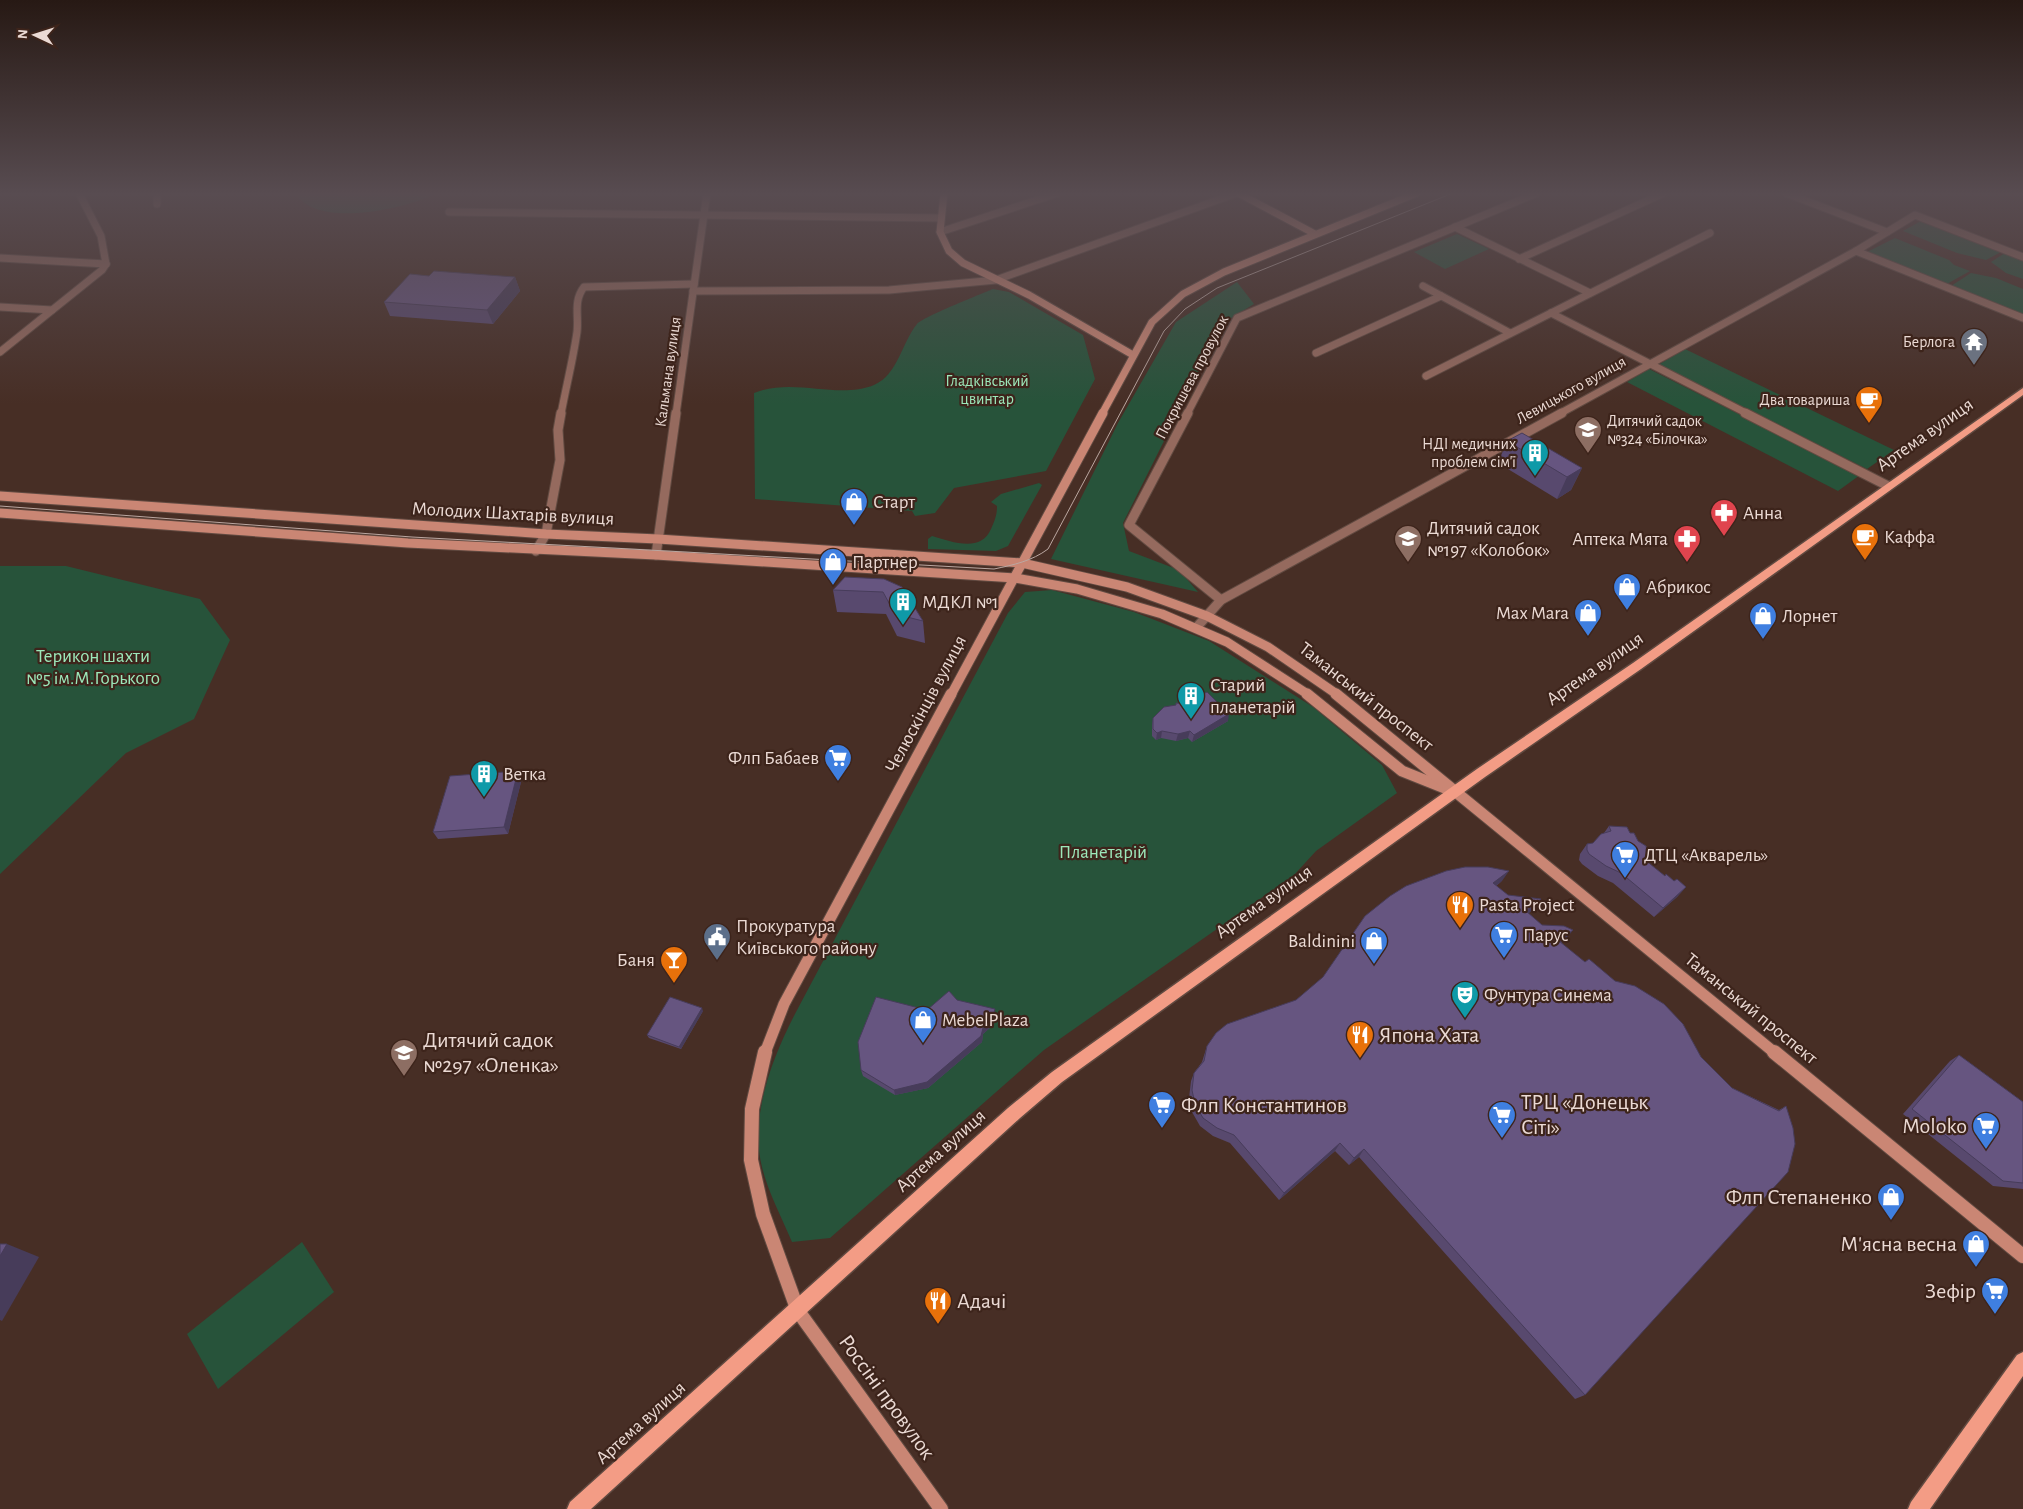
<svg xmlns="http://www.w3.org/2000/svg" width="2023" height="1509" font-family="'Alegreya Sans',sans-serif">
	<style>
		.green { fill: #27533a }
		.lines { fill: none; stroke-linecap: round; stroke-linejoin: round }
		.street-far1-casing { stroke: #614a41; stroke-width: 9 }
		.street-casing { stroke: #614a41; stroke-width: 11 }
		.secondary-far3-casing { stroke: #614a41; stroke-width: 9 }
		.secondary-far2-casing { stroke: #614a41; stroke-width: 11 }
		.secondary-far1-casing { stroke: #614a41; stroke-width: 13 }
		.secondary-casing { stroke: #614a41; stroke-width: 16 }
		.primary-casing { stroke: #614a41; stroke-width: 3 }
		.street-far1 { stroke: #956a5e; stroke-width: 7 }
		.street { stroke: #956a5e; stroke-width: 9 }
		.secondary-far3 { stroke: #ca8674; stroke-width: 7 }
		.secondary-far2 { stroke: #ca8674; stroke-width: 9 }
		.secondary-far1 { stroke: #ca8674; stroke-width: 11 }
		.secondary { stroke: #ca8674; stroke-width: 14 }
		.primary { fill: #f39c85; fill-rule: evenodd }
		.tram { stroke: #bba7a1; stroke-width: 1 }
		.wall { fill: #58496e }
		.shaded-wall { fill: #473c5a }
		.building { fill: #665580; stroke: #473c5a }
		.labels { text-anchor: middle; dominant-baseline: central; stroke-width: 4.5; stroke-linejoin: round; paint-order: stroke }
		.far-poi-label { font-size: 16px; fill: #ebdad4; stroke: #3d241b; text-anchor: end }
		.far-street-label { font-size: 16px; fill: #ebdad4; stroke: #3d241b }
		.far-park-label { font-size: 16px; fill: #9ce8ba; stroke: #3d241b }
		.street-label { font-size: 19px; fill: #ebdad4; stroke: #3d241b }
		.poi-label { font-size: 19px; fill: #ebdad4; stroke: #3d241b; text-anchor: start }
		.park-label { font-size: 19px; fill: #9ce8ba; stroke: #3d241b }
		.near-poi-label { font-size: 22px; fill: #ebdad4; stroke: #3d241b; text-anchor: start }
		.near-street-label { font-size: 22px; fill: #ebdad4; stroke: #3d241b }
	</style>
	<rect width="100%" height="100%" fill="#472e25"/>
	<!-- green -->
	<g class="green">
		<path d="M296 193H437C409 208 315 230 296 193Z"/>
		<polygon points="1921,221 2001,252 1986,260 1957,253 1903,231"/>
		<polygon points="1457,234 1489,249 1445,269 1414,252"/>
		<polygon points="1895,238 1949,260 1954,265 1970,271 1945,285 1867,252"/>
		<polygon points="2005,253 2023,260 2023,279 2006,273 1991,262"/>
		<polygon points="1971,273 1996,278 2023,289 2023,315 1951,286"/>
		<polygon points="1237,282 1254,304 1223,323 1123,523 1129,551 1179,570 1198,592 1051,559 1118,423 1176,322"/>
		<path d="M993 289 1009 292 1083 335 1095 379 1046 471 954 488 935 513 915 516 912 511 755 499 754 393C795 377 837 400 874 385 898 375 902 342 917 324 923 317 981 294 993 289Z"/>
		<polygon points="1685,349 1894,450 1867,469 1658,365"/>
		<polygon points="1649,369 1860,475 1838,491 1627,382"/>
		<path d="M1039 483 1042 485 1008 546 996 551 928 549V539L932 536C952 542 981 553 991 529 995 520 997 515 997 506L991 502 1001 494Z"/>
		<polygon points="0,566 66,566 200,599 230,640 194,719 126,753 0,874"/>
		<path d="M1052 590 1134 612 1209 641 1313 707 1382 765 1397 793 1316 851 1294 875 1044 1050 830 1238 792 1242C782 1218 768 1192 762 1167 749 1116 773 1056 796 1012L1008 613 1025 592Z"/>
		<polygon points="302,1242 334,1292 218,1389 187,1334"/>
	</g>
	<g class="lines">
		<defs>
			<g id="street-far1">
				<polyline points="79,193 101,236 106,264"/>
				<polyline points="157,193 157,204"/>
				<polyline points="1786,193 1887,232"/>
				<polyline points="449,212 941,218"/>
				<polyline points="1455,227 1590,293"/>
				<polyline points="940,232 1058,193"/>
				<polyline points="1856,251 2023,318"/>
				<polyline points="0,258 106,264"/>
				<polyline points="1519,259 1664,193"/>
				<polyline points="1423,286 1510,333"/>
				<polyline points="693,291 889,290 996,280 1237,193"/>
				<polyline points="0,307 52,310"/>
				<polyline points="1551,313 1748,414"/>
				<polyline points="0,352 102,270 106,264"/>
				<polyline points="1316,353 1441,296"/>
				<polyline points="1426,376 1710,233"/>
				<path d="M561 414C566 387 573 360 577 332 579 316 573 301 584 287L694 284"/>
				<polyline points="676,414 707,193"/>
				<polyline points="1187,414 1237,318 1537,193"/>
				<polyline points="1559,414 1856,251 1915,215 2023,257"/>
			</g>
			<g id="street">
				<polyline points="1188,413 1129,525 1221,600"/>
				<polyline points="1745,413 1888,486"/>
				<polyline points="536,551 546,534 560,460 558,430 561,413"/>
				<polyline points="656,555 676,413"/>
				<polyline points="1196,628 1221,600 1562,413"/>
			</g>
			<g id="secondary-far3">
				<polyline points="944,193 940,232 949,251 963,263 1029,295 1133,355"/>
				<polyline points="1238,193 1315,234"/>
				<polyline points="1102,414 1152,322 1183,294 1224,272 1417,193"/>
			</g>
			<g id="secondary-far2">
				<polyline points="0,496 546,534 658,539 1022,563 1127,587 1207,616 1268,647 1338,695"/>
				<polyline points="0,513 408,543 656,555 1015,578 1077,589 1162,614 1227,642 1309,695"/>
				<polyline points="951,695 1103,413"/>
			</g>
			<g id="secondary-far1">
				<polyline points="1307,694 1402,771 1447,789"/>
				<polyline points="1336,694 1775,1053"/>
				<polyline points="765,1053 784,1004 951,694"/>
			</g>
			<g id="secondary">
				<polyline points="765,1052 752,1109 751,1160 763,1214 798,1311 941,1509"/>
				<polyline points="1774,1052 2023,1256"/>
			</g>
			<g id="primary">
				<polygon points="2023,388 2023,395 1641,669 1485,777 1062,1082 1020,1118 591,1509 567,1509 570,1502 1008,1108 1052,1072 1477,769 1633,663"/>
				<polygon points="2023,1352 2023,1376 1930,1509 1908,1509 1911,1502 2017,1355"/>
			</g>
		</defs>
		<!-- street-far1 casing -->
		<use href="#street-far1" class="street-far1-casing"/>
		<!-- street casing -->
		<use href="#street" class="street-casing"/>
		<!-- secondary-far3 casing -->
		<use href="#secondary-far3" class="secondary-far3-casing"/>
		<!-- secondary-far2 casing -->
		<use href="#secondary-far2" class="secondary-far2-casing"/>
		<!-- secondary-far1 casing -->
		<use href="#secondary-far1" class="secondary-far1-casing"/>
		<!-- secondary casing -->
		<use href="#secondary" class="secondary-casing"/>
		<!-- primary casing -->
		<use href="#primary" class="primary-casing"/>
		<!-- street-far1 -->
		<use href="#street-far1" class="street-far1"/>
		<!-- street -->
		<use href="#street" class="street"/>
		<!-- secondary-far3 -->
		<use href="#secondary-far3" class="secondary-far3"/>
		<!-- secondary-far2 -->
		<use href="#secondary-far2" class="secondary-far2"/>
		<!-- secondary-far1 -->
		<use href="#secondary-far1" class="secondary-far1"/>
		<!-- secondary -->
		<use href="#secondary" class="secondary"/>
		<!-- primary -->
		<use href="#primary" class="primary"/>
		<!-- tram -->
		<path class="tram" d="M0 506 412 537 994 569C1013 565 1032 561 1048 549L1164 331 1185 309 1217 288 1453 193"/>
	</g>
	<!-- wall -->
	<g class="wall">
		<polygon points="429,276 515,277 520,291 493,324 390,316 384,302"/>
		<polygon points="1507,441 1582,468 1571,490 1557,499 1498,463"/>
		<polygon points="884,579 923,621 925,643 897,636 886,614 837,612 833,590"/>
		<polygon points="1153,718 1228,721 1192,742 1188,738 1176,741 1161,738 1156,740 1152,736 1152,725"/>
		<polygon points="522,778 508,834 438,839 433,832"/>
		<polygon points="1609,826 1630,833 1638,841 1650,864 1665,876 1686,887 1677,897 1654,917 1613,883 1598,876 1582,864 1579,860 1580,854 1587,844 1593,843 1604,833"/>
		<polygon points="1502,881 1496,886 1508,895 1534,909 1528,913 1542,925 1566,939 1561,943 1701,1057 1732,1088 1779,1110 1786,1106 1585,1395 1575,1399 1359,1157 1349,1165 1335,1151 1279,1200 1230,1143 1213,1136 1200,1126 1192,1112 1189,1098 1191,1081 1194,1073 1202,1062 1207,1046 1296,1000"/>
		<polygon points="995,1009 995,1015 992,1026 983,1034 982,1042 928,1088 895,1095 863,1076 861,1070 927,1010"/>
		<polygon points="703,1011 681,1049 649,1038 647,1035"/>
		<polygon points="1959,1055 2023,1102 2023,1189 1993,1186 1903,1114 1950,1061"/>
	</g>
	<!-- shaded-wall -->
	<g class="shaded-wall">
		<polygon points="515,277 520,291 493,324 487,310"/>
		<polygon points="1582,468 1571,490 1557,499 1567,477"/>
		<polygon points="1229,714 1228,721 1192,742 1194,735"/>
		<polygon points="1162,731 1161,738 1156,740 1157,733"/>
		<polygon points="1190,731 1188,738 1176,741 1178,734"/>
		<polygon points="518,771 522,778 508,834 504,827"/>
		<polygon points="1509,871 1502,881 1487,893 1493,883"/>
		<polygon points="1686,887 1677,897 1654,917 1663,908"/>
		<polygon points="1541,899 1534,909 1519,921 1526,911"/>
		<polygon points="1573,930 1566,939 1552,951 1559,941"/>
		<polygon points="702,1008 703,1011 681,1049 679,1047"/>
		<polygon points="995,1009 995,1015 992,1026 983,1034 982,1042 928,1088 895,1095 894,1090"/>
		<polygon points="1340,1143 1335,1151 1279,1200 1284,1193"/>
		<polygon points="1364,1149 1359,1157 1349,1165 1354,1158"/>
		<polygon points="7,1244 39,1257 2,1321 0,1320 0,1256"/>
	</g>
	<!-- building -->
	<g class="building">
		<polygon points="434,271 515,277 487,310 384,302 410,274 429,276"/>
		<polygon points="1522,433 1582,468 1567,477 1507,441"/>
		<polygon points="845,577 884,579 902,587 923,621 895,614 883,592 833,590"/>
		<polygon points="1207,692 1229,714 1194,735 1190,731 1178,734 1162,731 1157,733 1153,729 1153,718 1164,707 1176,705 1176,703 1186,704"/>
		<polygon points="518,771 504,827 433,832 450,776"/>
		<polygon points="1609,826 1627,827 1630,833 1634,833 1638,841 1646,846 1650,864 1665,876 1666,874 1674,881 1677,879 1686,887 1663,908 1621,873 1606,866 1589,854 1587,850 1587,844 1593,843 1601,834 1611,831"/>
		<polygon points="1465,867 1488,867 1509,871 1493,883 1508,895 1541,899 1526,911 1542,925 1564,926 1573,930 1559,941 1585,962 1589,959 1615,981 1635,986 1664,1004 1683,1024 1701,1057 1732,1088 1779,1111 1786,1106 1793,1128 1795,1144 1788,1172 1585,1395 1364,1149 1354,1158 1340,1143 1284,1193 1234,1135 1217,1128 1203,1118 1195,1104 1192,1090 1194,1073 1204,1061 1207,1046 1216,1033 1227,1024 1296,1000 1323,977 1365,916 1390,896 1406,886 1446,871"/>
		<polygon points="949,991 957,1000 995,1009 992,1020 983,1028 981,1036 927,1082 894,1090 861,1070 858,1042 876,997 927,1010"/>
		<polygon points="670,997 702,1008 679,1047 647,1035"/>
		<polygon points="1959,1055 2023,1102 2023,1183 2003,1181 1912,1109"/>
		<polygon points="0,1244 7,1244 0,1256"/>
	</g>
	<!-- sky -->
	<linearGradient id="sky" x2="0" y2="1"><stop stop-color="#271914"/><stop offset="0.48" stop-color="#584c51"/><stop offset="1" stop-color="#584c51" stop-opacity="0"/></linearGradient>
	<rect width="2023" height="404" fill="url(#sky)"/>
	<!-- icons -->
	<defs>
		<symbol id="temple-pin" viewBox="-11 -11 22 30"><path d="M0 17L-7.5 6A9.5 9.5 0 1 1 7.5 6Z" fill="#6b7280" stroke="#3d241b"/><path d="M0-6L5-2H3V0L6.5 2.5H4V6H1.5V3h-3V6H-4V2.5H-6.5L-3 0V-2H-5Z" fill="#fff"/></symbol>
		<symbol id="cafe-pin" viewBox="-11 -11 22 30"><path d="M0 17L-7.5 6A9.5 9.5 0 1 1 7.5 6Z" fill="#e8710a" stroke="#3d241b"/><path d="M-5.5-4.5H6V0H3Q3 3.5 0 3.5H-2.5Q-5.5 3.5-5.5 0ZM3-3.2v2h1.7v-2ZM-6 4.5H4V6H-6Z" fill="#fff"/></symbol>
		<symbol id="school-pin" viewBox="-11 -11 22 30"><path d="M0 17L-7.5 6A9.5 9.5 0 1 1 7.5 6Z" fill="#8d6e63" stroke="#3d241b"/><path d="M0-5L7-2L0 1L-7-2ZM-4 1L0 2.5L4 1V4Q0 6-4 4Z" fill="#fff"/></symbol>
		<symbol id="building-pin" viewBox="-11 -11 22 30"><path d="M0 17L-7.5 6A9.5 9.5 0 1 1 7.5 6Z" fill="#0f9aa8" stroke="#3d241b"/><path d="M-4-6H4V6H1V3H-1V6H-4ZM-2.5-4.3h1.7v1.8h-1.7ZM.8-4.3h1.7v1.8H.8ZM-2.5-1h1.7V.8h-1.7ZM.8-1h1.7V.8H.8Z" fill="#fff"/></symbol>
		<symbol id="shop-pin" viewBox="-11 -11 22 30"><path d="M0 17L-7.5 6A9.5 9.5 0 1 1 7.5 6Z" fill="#3f7fe0" stroke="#3d241b"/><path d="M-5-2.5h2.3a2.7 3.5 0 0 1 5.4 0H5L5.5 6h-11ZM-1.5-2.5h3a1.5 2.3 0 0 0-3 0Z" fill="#fff"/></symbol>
		<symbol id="pharmacy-pin" viewBox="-11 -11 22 30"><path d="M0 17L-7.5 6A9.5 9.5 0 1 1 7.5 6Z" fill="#e0444e" stroke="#3d241b"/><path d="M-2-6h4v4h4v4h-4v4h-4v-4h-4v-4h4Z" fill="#fff"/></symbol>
		<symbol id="supermarket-pin" viewBox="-11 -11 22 30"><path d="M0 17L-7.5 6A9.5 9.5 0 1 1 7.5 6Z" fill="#3f7fe0" stroke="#3d241b"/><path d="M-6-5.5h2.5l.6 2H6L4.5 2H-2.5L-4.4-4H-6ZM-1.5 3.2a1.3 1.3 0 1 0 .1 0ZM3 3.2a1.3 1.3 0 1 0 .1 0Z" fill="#fff"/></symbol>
		<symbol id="restaurant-pin" viewBox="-11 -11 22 30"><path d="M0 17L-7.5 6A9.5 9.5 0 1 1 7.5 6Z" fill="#e8710a" stroke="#3d241b"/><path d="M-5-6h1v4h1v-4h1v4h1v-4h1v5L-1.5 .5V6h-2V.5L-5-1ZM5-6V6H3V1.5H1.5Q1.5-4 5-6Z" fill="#fff"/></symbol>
		<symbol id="civic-pin" viewBox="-11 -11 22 30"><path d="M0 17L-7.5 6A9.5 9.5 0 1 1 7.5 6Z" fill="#5c6f8a" stroke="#3d241b"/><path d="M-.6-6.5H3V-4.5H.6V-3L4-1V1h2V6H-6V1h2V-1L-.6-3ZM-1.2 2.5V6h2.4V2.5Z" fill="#fff"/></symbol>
		<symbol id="bar-pin" viewBox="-11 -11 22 30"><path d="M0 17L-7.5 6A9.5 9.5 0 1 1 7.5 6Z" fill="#e8710a" stroke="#3d241b"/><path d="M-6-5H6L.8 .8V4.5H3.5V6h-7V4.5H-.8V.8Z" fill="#fff"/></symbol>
		<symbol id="theatre-pin" viewBox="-11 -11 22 30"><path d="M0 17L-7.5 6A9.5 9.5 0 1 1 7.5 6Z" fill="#0f9aa8" stroke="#3d241b"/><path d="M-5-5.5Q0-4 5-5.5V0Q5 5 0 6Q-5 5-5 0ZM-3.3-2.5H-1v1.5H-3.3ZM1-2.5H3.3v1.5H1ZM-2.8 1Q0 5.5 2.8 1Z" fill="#fff"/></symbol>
	</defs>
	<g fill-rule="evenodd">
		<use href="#temple-pin" x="1958" y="326" width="32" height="43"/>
		<use href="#cafe-pin" x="1853" y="384" width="32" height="43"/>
		<use href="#school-pin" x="1572" y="414" width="32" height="43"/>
		<use href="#building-pin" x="1519" y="437" width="32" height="43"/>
		<use href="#shop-pin" x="838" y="486" width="32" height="43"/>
		<use href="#pharmacy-pin" x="1708" y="497" width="32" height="43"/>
		<use href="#cafe-pin" x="1849" y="521" width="32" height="43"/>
		<use href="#school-pin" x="1392" y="523" width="32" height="43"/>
		<use href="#pharmacy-pin" x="1671" y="523" width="32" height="43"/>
		<use href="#shop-pin" x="817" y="546" width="32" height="43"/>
		<use href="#shop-pin" x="1611" y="571" width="32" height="43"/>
		<use href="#building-pin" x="887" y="586" width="32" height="43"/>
		<use href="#shop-pin" x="1572" y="597" width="32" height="43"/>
		<use href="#shop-pin" x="1747" y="600" width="32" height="43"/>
		<use href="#building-pin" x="1175" y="680" width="32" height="43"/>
		<use href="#supermarket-pin" x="822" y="742" width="32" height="43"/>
		<use href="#building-pin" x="468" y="758" width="32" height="43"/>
		<use href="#supermarket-pin" x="1609" y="839" width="32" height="43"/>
		<use href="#restaurant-pin" x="1444" y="889" width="32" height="43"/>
		<use href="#supermarket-pin" x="1488" y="919" width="32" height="43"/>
		<use href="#civic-pin" x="701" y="921" width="32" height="43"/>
		<use href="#shop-pin" x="1358" y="925" width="32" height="43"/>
		<use href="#bar-pin" x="658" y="944" width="32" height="43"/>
		<use href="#theatre-pin" x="1449" y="979" width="32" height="43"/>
		<use href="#shop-pin" x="907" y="1004" width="32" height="43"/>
		<use href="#restaurant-pin" x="1344" y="1019" width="32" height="43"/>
		<use href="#school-pin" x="388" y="1037" width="32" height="43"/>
		<use href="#supermarket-pin" x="1146" y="1089" width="32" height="43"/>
		<use href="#supermarket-pin" x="1486" y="1099" width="32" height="43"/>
		<use href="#supermarket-pin" x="1970" y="1110" width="32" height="43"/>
		<use href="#shop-pin" x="1875" y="1181" width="32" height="43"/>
		<use href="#shop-pin" x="1960" y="1228" width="32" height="43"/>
		<use href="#supermarket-pin" x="1979" y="1275" width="32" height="43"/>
		<use href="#restaurant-pin" x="922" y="1285" width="32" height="43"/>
	</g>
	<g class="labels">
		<!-- far-poi labels -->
		<g class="far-poi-label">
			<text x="1955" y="342">Берлога</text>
			<text x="1850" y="400">Два товариша</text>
			<text x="1607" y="421" text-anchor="start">Дитячий садок<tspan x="1607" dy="18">№324 «Білочка»</tspan></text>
			<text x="1516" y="444">НДІ медичних<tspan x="1516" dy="18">проблем сім'ї</tspan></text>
		</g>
		<!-- far-street labels -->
		<g class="far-street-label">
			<text transform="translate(668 372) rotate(-82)">Кальмана вулиця</text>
			<text transform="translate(1192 377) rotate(-62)">Покришева провулок</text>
			<text transform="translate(1571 390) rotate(-29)">Левицького вулиця</text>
		</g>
		<!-- far-park labels -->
		<g class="far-park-label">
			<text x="987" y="381">Гладківський<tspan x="987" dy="18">цвинтар</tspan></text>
		</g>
		<!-- street labels -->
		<g class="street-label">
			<text transform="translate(1925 435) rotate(-35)">Артема вулиця</text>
			<text transform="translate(513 514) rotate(3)">Молодих Шахтарів вулиця</text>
			<text transform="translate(1595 669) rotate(-35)">Артема вулиця</text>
			<text transform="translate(1366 697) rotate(38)">Таманський проспект</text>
			<text transform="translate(926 704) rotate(-62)">Челюскінців вулиця</text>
			<text transform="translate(1264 902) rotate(-35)">Артема вулиця</text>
			<text transform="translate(1751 1009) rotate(39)">Таманський проспект</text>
			<text transform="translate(941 1151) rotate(-42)">Артема вулиця</text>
			<text transform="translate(641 1423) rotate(-42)">Артема вулиця</text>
		</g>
		<!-- poi labels -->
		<g class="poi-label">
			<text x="873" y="502">Старт</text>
			<text x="1743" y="513">Анна</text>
			<text x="1427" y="528">Дитячий садок<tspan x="1427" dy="22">№197 «Колобок»</tspan></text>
			<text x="1884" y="537">Каффа</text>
			<text x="1668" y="539" text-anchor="end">Аптека Мята</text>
			<text x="852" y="562">Партнер</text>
			<text x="1646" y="587">Абрикос</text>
			<text x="922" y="602">МДКЛ №1</text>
			<text x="1569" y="613" text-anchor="end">Max Mara</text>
			<text x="1782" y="616">Лорнет</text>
			<text x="1210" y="685">Старий<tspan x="1210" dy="22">планетарій</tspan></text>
			<text x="819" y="758" text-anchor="end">Флп Бабаев</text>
			<text x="503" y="774">Ветка</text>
			<text x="1644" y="855">ДТЦ «Акварель»</text>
			<text x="1479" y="905">Pasta Project</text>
			<text x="736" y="926">Прокуратура<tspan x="736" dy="22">Київського району</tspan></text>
			<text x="1523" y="935">Парус</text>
			<text x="1355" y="941" text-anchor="end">Baldinini</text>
			<text x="655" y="960" text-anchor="end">Баня</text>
			<text x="1484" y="995">Фунтура Синема</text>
			<text x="942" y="1020">MebelPlaza</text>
		</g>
		<!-- park labels -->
		<g class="park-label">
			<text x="93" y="656">Терикон шахти<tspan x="93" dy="22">№5 ім.М.Горького</tspan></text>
			<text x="1103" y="852">Планетарій</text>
		</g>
		<!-- near-poi labels -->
		<g class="near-poi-label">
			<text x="1379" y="1035">Япона Хата</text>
			<text x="423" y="1040">Дитячий садок<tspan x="423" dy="25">№297 «Оленка»</tspan></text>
			<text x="1521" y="1102">ТРЦ «Донецьк<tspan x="1521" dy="25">Сіті»</tspan></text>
			<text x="1181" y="1105">Флп Константинов</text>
			<text x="1967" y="1126" text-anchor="end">Moloko</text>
			<text x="1872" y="1197" text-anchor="end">Флп Степаненко</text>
			<text x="1957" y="1244" text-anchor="end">М'ясна весна</text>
			<text x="1976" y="1291" text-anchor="end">Зефір</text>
			<text x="957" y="1301">Адачі</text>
		</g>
		<!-- near-street labels -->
		<g class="near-street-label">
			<text transform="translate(887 1397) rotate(54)">Россіні провулок</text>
		</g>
	</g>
	<!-- north arrow -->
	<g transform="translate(35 35) rotate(274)" stroke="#3d241b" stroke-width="4" paint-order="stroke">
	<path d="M0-4L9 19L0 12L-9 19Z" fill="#ebdad4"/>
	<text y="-8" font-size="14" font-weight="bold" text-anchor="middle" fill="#ebdad4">N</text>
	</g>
</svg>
